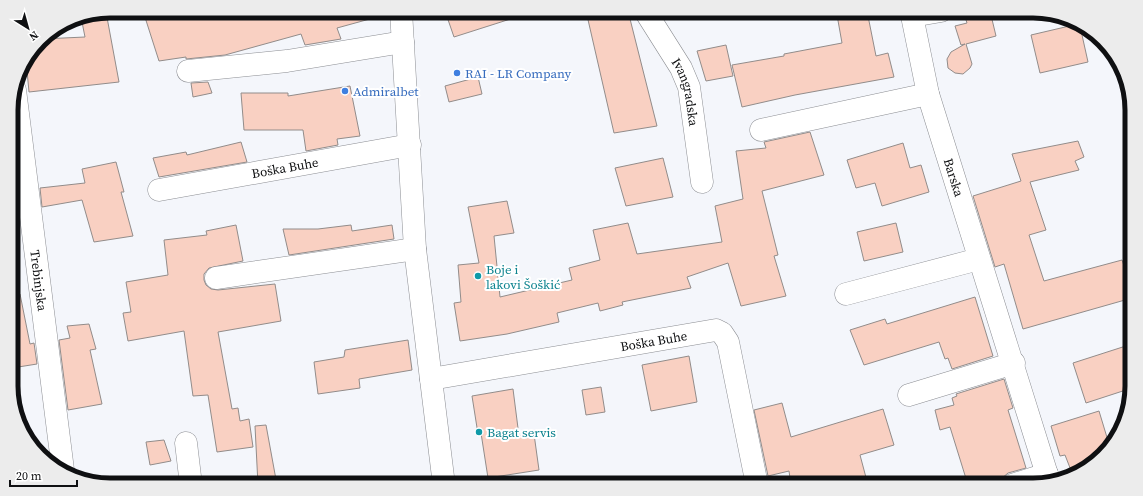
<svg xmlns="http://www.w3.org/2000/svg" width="1143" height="496" font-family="'Source Serif 4',serif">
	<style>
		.building { fill: #f9d0c2; stroke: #928c8a }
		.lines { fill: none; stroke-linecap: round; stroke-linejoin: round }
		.minor-casing { stroke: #8c8e93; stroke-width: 23 }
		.minor { stroke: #fff; stroke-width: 22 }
		.shop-dot { fill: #3f7fe0; stroke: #fff; stroke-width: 1.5 }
		.culture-dot { fill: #0f9aa8; stroke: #fff; stroke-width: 1.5 }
		.labels { text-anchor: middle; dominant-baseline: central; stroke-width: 4; stroke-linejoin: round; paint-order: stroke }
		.shop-label { font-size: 13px; fill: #366cbe; stroke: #fff; text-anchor: start }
		.street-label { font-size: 13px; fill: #0f1012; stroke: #fff }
		.culture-label { font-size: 13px; fill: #0d838f; stroke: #fff; text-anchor: start }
		.rim { fill: none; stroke: #0f1012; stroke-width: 5 }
	</style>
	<rect width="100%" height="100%" fill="#f4f6fb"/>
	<!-- building -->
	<g class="building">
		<polygon points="143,11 377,11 377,17 337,28 341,39 305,45 301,34 225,55 186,59 186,57 159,61"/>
		<polygon points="445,11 522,11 523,15 454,37"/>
		<polygon points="586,11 628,11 657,126 614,133"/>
		<polygon points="859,11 867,11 876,56 888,53 894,77 795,95 742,107 732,65 784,56 784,54 842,43 837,15"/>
		<polygon points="975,11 990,11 996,36 966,44 972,64 970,68 963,74 955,73 948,68 947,59 951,52 965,44 961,45 955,26 967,23 964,14"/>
		<polygon points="106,12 119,82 29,92 26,60 42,39 85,37 81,17"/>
		<polygon points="1078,24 1080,26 1088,62 1040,73 1031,35"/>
		<polygon points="726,45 733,76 706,81 697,51"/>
		<polygon points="478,77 482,94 449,102 445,86"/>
		<polygon points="208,82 212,93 193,97 191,83"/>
		<polygon points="350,86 360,136 337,139 338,145 306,151 303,130 244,130 241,93 288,93 288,96"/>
		<polygon points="810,132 824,175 762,191 778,255 774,256 786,296 741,306 728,263 687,277 691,288 622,302 623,305 600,311 598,303 557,313 559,322 507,334 460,341 454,303 461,302 458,265 479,263 468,207 507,201 514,233 494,236 500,297 572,280 569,268 600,260 593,230 628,223 637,254 722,242 715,206 743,199 736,151 766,148 764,142"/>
		<polygon points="1078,141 1084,157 1075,161 1079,170 1030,182 1046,230 1029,235 1044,281 1122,260 1132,288 1132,298 1023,329 1004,264 995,267 973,196 1021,181 1012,154"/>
		<polygon points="241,142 247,162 159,177 153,158 186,152 187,155"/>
		<polygon points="903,143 910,168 921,165 929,192 882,206 875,183 856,188 847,160"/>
		<polygon points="663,158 673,197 626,206 615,168"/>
		<polygon points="116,162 124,192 121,192 133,236 94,242 82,200 42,207 40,188 85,183 82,169"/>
		<polygon points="896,223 903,252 864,261 857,232"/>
		<polygon points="236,225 243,261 209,268 204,274 204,280 206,285 211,289 218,290 275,284 281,321 218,332 232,409 238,408 240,421 249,419 253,447 217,452 208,395 193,396 184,331 128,341 123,313 131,312 126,282 168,275 164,240 207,235 206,231"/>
		<polygon points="351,225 352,231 392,225 394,239 289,255 283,229 318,229"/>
		<polygon points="20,294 30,344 34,343 37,364 12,368 12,295"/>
		<polygon points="975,297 993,356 952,369 948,358 945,359 939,342 864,365 850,330 885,319 887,324"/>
		<polygon points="89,324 96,349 90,350 102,404 68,410 59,340 70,338 67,326"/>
		<polygon points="408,340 412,370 359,379 360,388 318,394 314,362 344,357 345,350"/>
		<polygon points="1132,344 1132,388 1086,403 1073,363"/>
		<polygon points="689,356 697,402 651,411 642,365"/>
		<polygon points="1004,379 1013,408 1008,410 1026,468 1008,473 1001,479 984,485 968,485 950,427 940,430 935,410 954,405 952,398 957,396 956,394"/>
		<polygon points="601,387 605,412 586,415 582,390"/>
		<polygon points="513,389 519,436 534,434 539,470 488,478 481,433 478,434 472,396"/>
		<polygon points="782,403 791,437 883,409 894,445 860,455 868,485 791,485 789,471 768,476 754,410"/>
		<polygon points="1099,411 1109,444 1093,465 1072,473 1065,455 1060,456 1051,426"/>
		<polygon points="266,425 277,485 258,485 255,426"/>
		<polygon points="164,440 171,461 150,465 146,442"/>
	</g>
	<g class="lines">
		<defs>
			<g id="minor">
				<polyline points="401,11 415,249 444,485"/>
				<path id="s1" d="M645 11 681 68 689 87 702 182"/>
				<path id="s2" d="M911 11 928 94 1049 481"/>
				<polyline points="912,16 941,11"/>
				<polyline points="188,71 287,61 403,42"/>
				<path id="s3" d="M15 90 63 470"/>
				<polyline points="761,130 928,94"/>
				<path id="s4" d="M159 190 410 145"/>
				<polyline points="216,278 415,249"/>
				<polyline points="846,294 979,259"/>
				<path id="s5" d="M431 379 716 330 722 333 728 342 757 485"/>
				<polyline points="909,395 1014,363"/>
				<polyline points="186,443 191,485"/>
				<polyline points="1012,485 1047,474"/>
			</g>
		</defs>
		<!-- minor casing -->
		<use href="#minor" class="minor-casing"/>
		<!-- minor -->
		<use href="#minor" class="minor"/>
	</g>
	<!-- markers -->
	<g class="shop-dot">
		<circle cx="457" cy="73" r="4"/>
		<circle cx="345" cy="91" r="4"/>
	</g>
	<g class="culture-dot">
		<circle cx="478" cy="276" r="4"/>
		<circle cx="479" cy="432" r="4"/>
	</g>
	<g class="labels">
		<!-- shop labels -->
		<g class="shop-label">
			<text x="465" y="73">RAI - LR Company</text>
			<text x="353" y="91">Admiralbet</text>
		</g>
		<!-- street labels -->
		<g class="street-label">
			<text stroke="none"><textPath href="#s1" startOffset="92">Ivangradska</textPath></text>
			<text stroke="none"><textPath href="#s4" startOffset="128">Boška Buhe</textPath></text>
			<text stroke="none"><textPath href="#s2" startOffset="172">Barska</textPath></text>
			<text stroke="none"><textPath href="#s3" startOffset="192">Trebinjska</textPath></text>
			<text stroke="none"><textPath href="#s5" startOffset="226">Boška Buhe</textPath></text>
		</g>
		<!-- culture labels -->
		<g class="culture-label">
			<text x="486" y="269">Boje i<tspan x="486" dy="15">lakovi Šoškić</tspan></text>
			<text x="487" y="432">Bagat servis</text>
		</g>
	</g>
	<!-- crop -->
	<path d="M0 0H1143V496H0ZM110 18H1033A92 92 0 0 1 1125 110V386A92 92 0 0 1 1033 478H110A92 92 0 0 1 18 386V110A92 92 0 0 1 110 18Z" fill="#ececec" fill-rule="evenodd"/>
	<path class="rim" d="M110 18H1033A92 92 0 0 1 1125 110V386A92 92 0 0 1 1033 478H110A92 92 0 0 1 18 386V110A92 92 0 0 1 110 18Z"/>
	<!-- north arrow -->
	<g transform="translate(28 28) rotate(143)" stroke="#ffffff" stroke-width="3" paint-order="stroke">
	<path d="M0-3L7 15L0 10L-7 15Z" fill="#0f1012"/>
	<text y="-6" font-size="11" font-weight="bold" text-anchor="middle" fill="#0f1012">N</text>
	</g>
	<!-- scale -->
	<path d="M10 480v6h67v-6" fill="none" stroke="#0f1012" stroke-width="2"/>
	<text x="16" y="480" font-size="12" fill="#0f1012" stroke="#ffffff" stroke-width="3" paint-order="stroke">20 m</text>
</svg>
